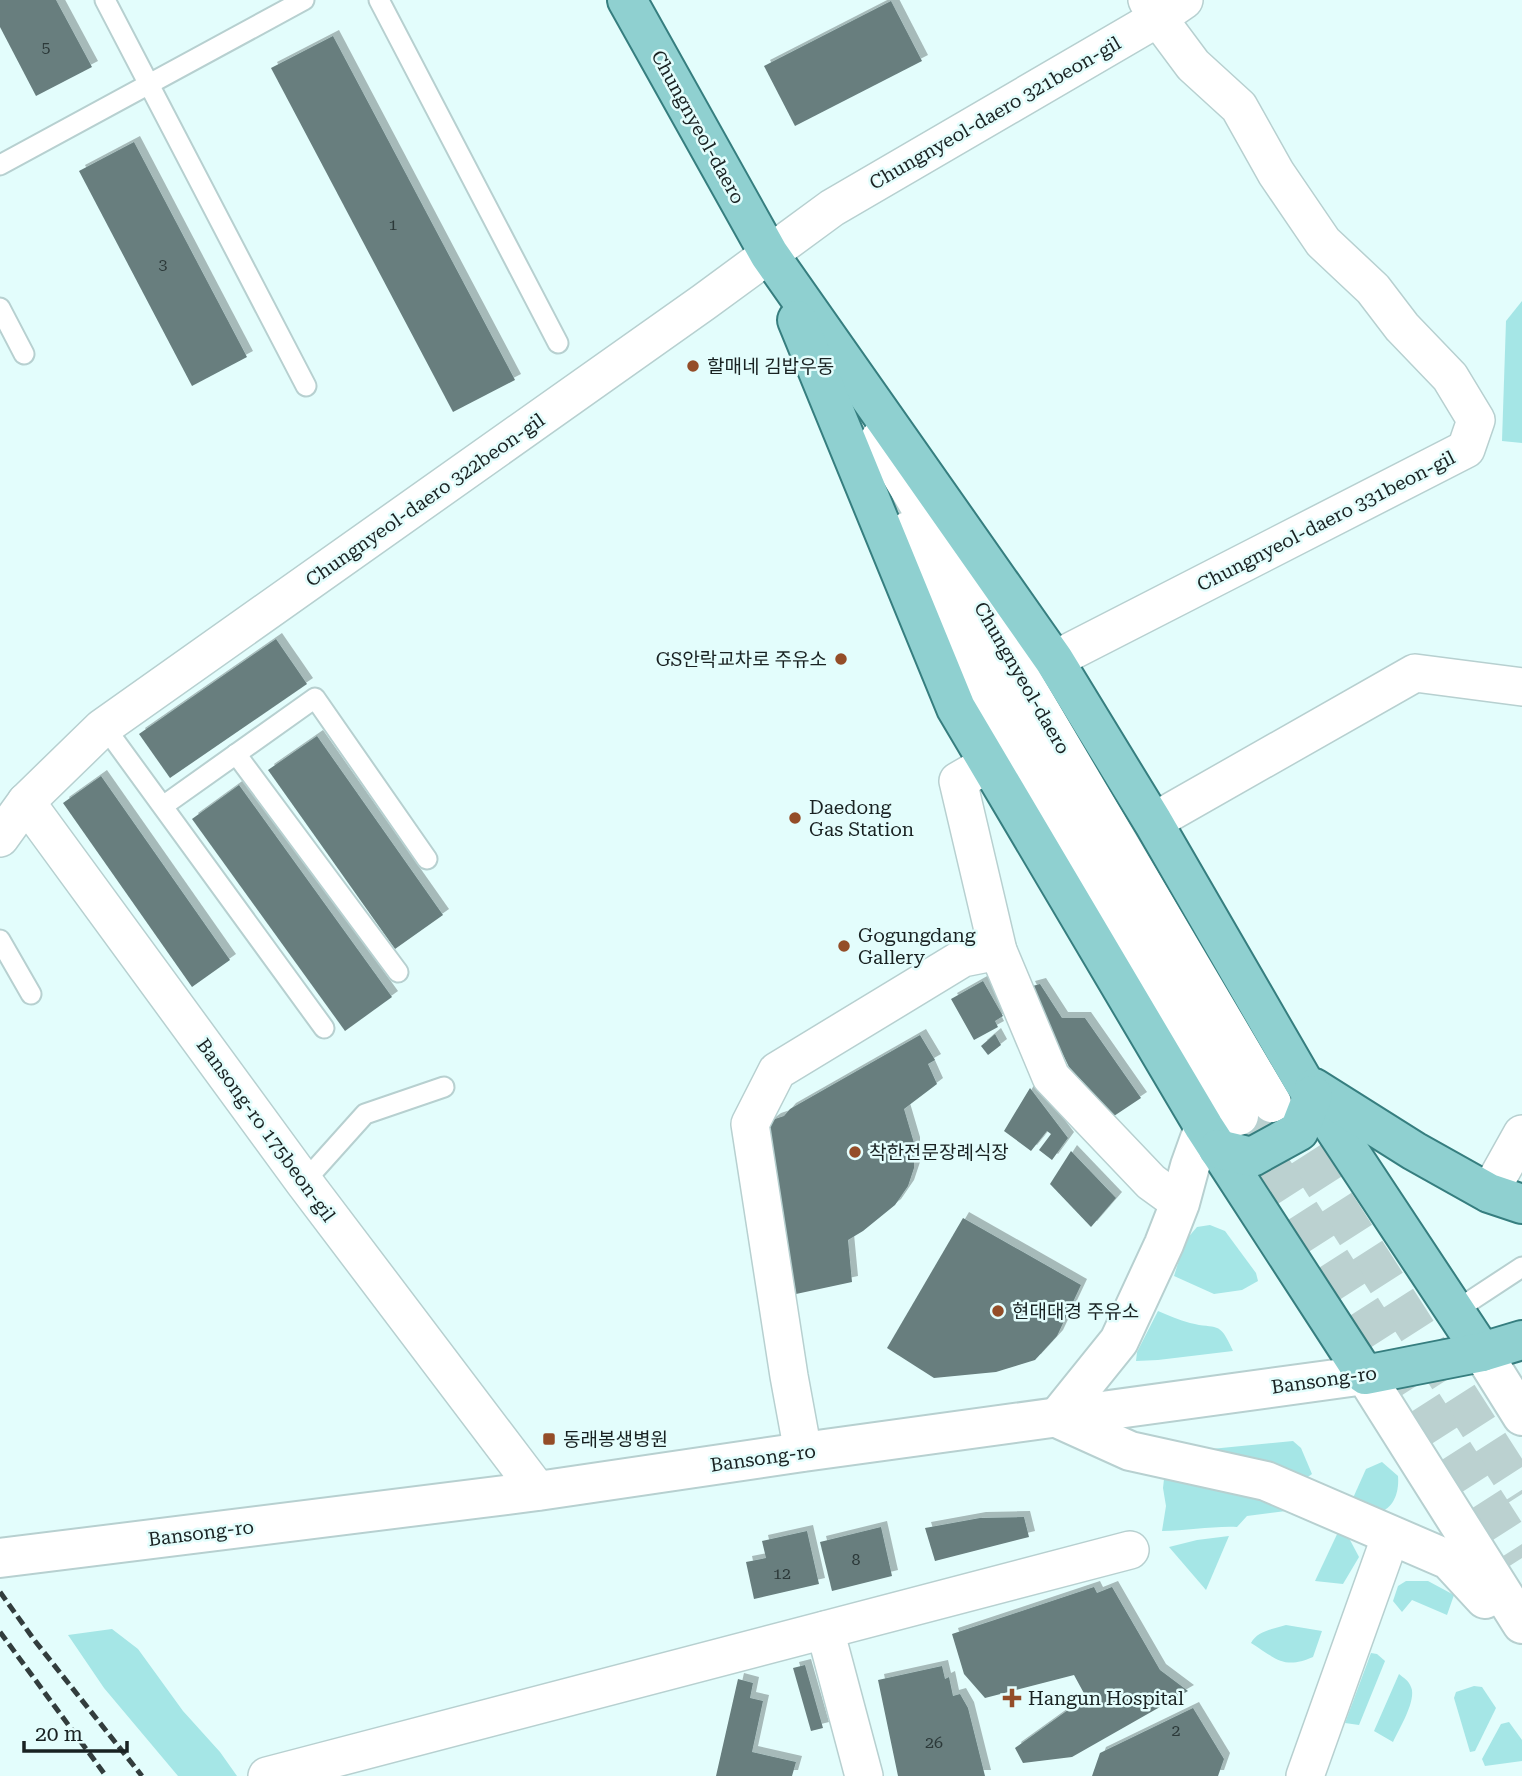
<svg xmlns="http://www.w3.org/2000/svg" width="1522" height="1776" font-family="'Roboto Serif','Noto Sans KR',serif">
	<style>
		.green { fill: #a5e6e6 }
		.building { fill: #677e7e; filter: url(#shadow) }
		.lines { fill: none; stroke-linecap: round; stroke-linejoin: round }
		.secondary-tunnel { stroke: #bbd1d0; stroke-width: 38; stroke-dasharray: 38 19; stroke-linecap: butt }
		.service-casing { stroke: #b7d0d0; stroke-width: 23 }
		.minor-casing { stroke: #b7d0d0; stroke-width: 40 }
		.secondary-casing { stroke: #b7d0d0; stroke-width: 42 }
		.primary-casing { stroke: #367e7f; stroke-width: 42 }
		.service { stroke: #fff; stroke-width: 19 }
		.minor { stroke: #fff; stroke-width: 37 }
		.secondary { stroke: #fff; stroke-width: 38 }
		.primary { stroke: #8fd0d0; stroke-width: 38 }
		.rail { stroke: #323d3d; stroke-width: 5; stroke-dasharray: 10 5; stroke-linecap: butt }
		.poi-dot { fill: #944d28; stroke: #e3fdfc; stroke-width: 2.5 }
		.labels { text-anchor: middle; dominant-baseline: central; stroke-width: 5; stroke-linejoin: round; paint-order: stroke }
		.number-label { font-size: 16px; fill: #2c3939 }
		.street-label { font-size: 19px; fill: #192222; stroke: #e3fdfc }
		.poi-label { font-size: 19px; fill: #192222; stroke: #e3fdfc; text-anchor: start }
	</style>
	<defs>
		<filter id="shadow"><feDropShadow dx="6" dy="-6" stdDeviation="0" flood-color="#0004"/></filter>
	</defs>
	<rect width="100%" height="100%" fill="#e3fdfc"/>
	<!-- green -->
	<g class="green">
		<polygon points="1522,301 1522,443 1502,441 1506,321"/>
		<polygon points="1210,1225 1225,1231 1256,1273 1258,1281 1242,1290 1214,1294 1174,1276 1185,1241 1197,1227"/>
		<path d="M1158 1311C1168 1315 1179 1320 1190 1323 1217 1330 1219 1319 1233 1351L1158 1360 1136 1361 1137 1352Z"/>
		<polygon points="1293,1441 1301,1448 1312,1474 1305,1479 1207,1453 1211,1449"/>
		<path d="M1382 1462 1398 1476C1399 1489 1396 1504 1383 1511L1353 1498 1366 1469Z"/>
		<path d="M1173 1478 1248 1494 1286 1511 1247 1516 1237 1527C1212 1526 1187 1531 1162 1531L1166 1506 1163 1488 1164 1479Z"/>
		<polygon points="1339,1530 1350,1540 1359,1557 1343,1584 1315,1581"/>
		<polygon points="1229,1536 1206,1590 1169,1547 1197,1540"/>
		<polygon points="1406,1581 1428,1581 1454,1595 1447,1615 1412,1600 1402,1612 1393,1601 1398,1586"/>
		<path d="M1286 1625 1322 1631 1313 1657C1284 1670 1275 1658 1251 1643 1257 1631 1273 1629 1286 1625Z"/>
		<polygon points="112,1629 138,1649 183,1711 220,1752 237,1776 178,1776 104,1688 68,1635"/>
		<polygon points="1371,1653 1377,1654 1385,1661 1359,1725 1345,1723"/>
		<path d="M1399 1674C1404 1678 1409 1681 1411 1687 1417 1700 1399 1729 1393 1742L1374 1731Z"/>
		<polygon points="1474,1686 1482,1687 1496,1708 1475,1751 1470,1752 1454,1698 1456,1692"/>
		<polygon points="1509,1722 1522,1740 1522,1761 1485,1766 1482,1759 1501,1724"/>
	</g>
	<!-- building -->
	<g class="building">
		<polygon points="0,0 56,0 92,67 36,96 0,27"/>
		<polygon points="891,1 922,61 795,126 764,66"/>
		<polygon points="333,36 515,380 453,412 271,68"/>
		<polygon points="134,142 247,357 192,386 79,171"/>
		<polygon points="276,639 307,684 170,778 139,734"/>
		<polygon points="317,736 443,915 395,949 268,770"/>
		<polygon points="101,776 230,960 192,987 63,803"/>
		<polygon points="239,785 392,997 345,1031 192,819"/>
		<polygon points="983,981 1003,1016 995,1021 998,1027 974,1040 951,999"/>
		<polygon points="1040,984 1062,1018 1085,1018 1141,1098 1114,1116 1069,1067 1029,987"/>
		<polygon points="995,1034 1001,1045 988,1055 981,1046"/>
		<polygon points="920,1035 935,1060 928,1064 937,1084 904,1109 914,1143 914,1168 908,1186 895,1205 863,1231 848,1240 852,1282 796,1294 767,1125 775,1119 784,1116 790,1109"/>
		<polygon points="1030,1088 1068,1138 1052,1160 1039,1150 1051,1134 1047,1131 1031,1151 1004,1131"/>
		<polygon points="1071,1151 1116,1198 1091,1227 1050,1184"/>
		<polygon points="963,1218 1081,1285 1057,1336 1035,1360 996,1372 934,1378 887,1348"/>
		<polygon points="1024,1517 1029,1537 935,1561 925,1528 980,1518"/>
		<polygon points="881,1527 892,1576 832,1591 820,1542"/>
		<polygon points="807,1531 819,1584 754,1599 746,1562 766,1558 762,1541"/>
		<polygon points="1094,1587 1097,1593 1112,1587 1160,1670 1188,1691 1072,1757 1023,1763 1015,1748 1086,1697 1074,1675 985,1698 964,1674 952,1634"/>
		<polygon points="805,1665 823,1728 811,1731 793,1668"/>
		<polygon points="942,1666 945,1679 949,1677 953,1696 960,1694 968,1708 985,1776 898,1776 878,1680"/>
		<polygon points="738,1679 753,1683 750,1698 763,1701 752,1752 796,1762 792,1776 716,1776"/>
		<polygon points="1193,1708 1224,1759 1218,1776 1092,1776 1100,1753"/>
	</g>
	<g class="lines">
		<!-- secondary-tunnel -->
		<g class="secondary-tunnel">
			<polyline points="1274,1107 1522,1494"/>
			<polyline points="1239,1116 1522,1558"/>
		</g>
		<defs>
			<g id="service">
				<polyline points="105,0 306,386"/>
				<polyline points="379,0 558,343"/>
				<polyline points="0,165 304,0"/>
				<polyline points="0,308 24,354"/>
				<polyline points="104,726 324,1028"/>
				<polyline points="236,754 398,972"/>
				<polyline points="163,806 315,698 427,859"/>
				<polyline points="0,940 31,994"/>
				<polyline points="304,1182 365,1114 444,1087"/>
				<polyline points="1455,1311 1522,1267"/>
			</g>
			<g id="minor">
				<polyline points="1054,660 1466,449 1476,420 1450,377 1402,327 1373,289 1323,242 1276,173 1239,107 1193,65 1158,18 1147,0"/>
				<polyline points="989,763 958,781 998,951 1051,1077 1151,1182 1180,1203"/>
				<polyline points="26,802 304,1182 538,1491"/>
				<polyline points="1153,822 1415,673 1522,687"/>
				<polyline points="0,838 26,802 102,728 704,302 832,208 1158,18 1184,0"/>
				<polyline points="1489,1193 1522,1134"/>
				<polyline points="803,1452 789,1376 750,1124 777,1071 963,958 998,951"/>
				<polyline points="825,1630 864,1776"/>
				<polyline points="267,1776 1130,1550"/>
				<polyline points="1305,1776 1391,1535"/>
			</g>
			<g id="secondary">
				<polyline points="880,439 1272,1103"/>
				<polyline points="908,531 990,693 1239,1116"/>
				<polyline points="1204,1127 1190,1166 1180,1203 1164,1244 1119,1341 1057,1418 1130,1451 1266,1481 1449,1560 1485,1599"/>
				<polyline points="1482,1352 1522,1416"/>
				<polyline points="0,1558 538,1491 803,1452 1365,1375 1522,1624"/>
			</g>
			<g id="primary">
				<polyline points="627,0 769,254 1054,660 1153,822 1303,1081 1482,1352"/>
				<polyline points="797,320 956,708 1204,1127 1365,1375 1482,1352 1522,1340"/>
				<polyline points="1314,1088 1414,1151 1489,1193 1522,1204"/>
				<polyline points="1218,1149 1252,1157 1299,1131 1313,1095"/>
			</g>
		</defs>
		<!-- service casing -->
		<use href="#service" class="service-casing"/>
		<!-- minor casing -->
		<use href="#minor" class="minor-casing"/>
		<!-- secondary casing -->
		<use href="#secondary" class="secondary-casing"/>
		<!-- primary casing -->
		<use href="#primary" class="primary-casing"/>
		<!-- service -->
		<use href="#service" class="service"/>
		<!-- minor -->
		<use href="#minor" class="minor"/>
		<!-- secondary -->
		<use href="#secondary" class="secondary"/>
		<!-- primary -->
		<use href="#primary" class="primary"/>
		<!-- rail -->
		<g class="rail">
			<polyline points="0,1592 35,1641 142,1776"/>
			<polyline points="0,1632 106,1776"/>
		</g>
	</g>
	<!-- markers -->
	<g class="poi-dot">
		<circle cx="693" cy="366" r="7"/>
		<circle cx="841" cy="659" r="7"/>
		<circle cx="795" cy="818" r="7"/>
		<circle cx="844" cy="946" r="7"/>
		<circle cx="855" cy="1152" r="7"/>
		<circle cx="998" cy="1311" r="7"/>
		<rect x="542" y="1432" width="14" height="14" rx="3.5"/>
		<path d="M1008.5 1687.5h7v7h7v7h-7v7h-7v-7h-7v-7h7z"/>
	</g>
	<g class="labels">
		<!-- number labels -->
		<g class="number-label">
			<text x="46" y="47">5</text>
			<text x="393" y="224">1</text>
			<text x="163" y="264">3</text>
			<text x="856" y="1559">8</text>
			<text x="782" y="1573">12</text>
			<text x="1176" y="1730">2</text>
			<text x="934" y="1742">26</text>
		</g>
		<!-- street labels -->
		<g class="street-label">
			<text transform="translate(995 113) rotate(-30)">Chungnyeol-daero 321beon-gil</text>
			<text transform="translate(698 127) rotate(61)">Chungnyeol-daero</text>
			<text transform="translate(425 500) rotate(-35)">Chungnyeol-daero 322beon-gil</text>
			<text transform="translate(1326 521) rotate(-27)">Chungnyeol-daero 331beon-gil</text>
			<text transform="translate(1022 678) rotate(60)">Chungnyeol-daero</text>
			<text transform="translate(266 1130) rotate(54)">Bansong-ro 175beon-gil</text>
			<text transform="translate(1324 1380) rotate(-8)">Bansong-ro</text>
			<text transform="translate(763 1458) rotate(-8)">Bansong-ro</text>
			<text transform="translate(201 1533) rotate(-7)">Bansong-ro</text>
		</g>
		<!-- poi labels -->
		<g class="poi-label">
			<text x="707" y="366">할매네 김밥우동</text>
			<text x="827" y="659" text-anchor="end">GS안락교차로 주유소</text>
			<text x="809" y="807">Daedong<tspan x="809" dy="22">Gas Station</tspan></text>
			<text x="858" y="935">Gogungdang<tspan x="858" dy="22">Gallery</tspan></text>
			<text x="869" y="1152">착한전문장례식장</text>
			<text x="1012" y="1311">현대대경 주유소</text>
			<text x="563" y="1439">동래봉생병원</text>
			<text x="1028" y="1698">Hangun Hospital</text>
		</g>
	</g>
	<!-- scale -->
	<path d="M24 1741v10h103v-10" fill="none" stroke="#192222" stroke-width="3.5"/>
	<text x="35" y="1741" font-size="21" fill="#192222" stroke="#e3fdfc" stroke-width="5" paint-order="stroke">20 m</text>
</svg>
